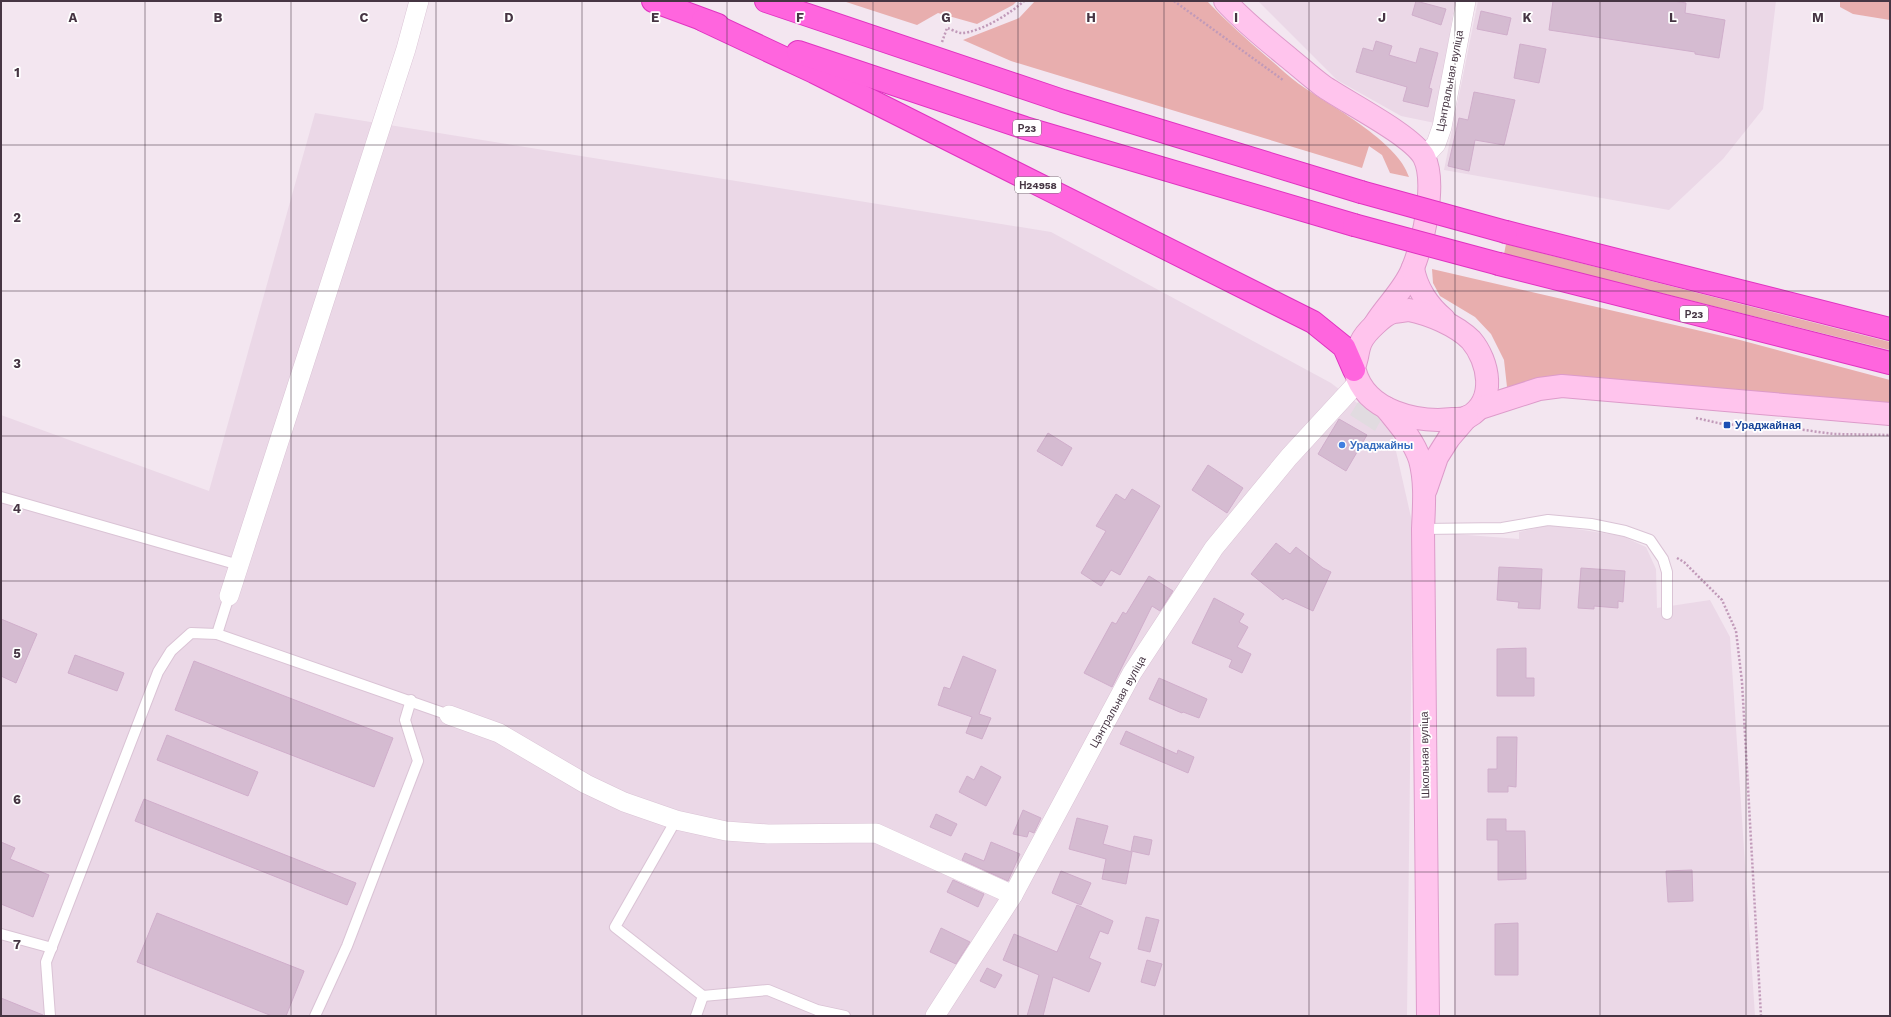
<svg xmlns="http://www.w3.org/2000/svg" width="1891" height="1017" font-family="'Work Sans',sans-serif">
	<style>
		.residential { fill: #ebd8e7 }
		.green { fill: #e8aeae }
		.parking { fill: #e1dbe0 }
		.building { fill: #d5bbd1; stroke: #d0aecb }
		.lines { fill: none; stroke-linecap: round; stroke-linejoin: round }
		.lane-casing { stroke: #dac3d5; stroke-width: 12 }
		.street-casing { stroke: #dac3d5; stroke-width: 20 }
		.secondary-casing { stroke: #dd9bca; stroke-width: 24 }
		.highway-casing { stroke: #df34c0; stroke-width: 24 }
		.path { stroke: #c19ab9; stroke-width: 2.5; stroke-dasharray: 2 2; stroke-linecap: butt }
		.lane { stroke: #fff; stroke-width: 10 }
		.street { stroke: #fff; stroke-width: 19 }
		.secondary { stroke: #ffc4ed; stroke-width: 22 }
		.highway { stroke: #ff65de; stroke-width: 22 }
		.highway-bridge-casing { stroke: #df34c0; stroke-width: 24; stroke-linecap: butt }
		.highway-bridge { stroke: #ff65de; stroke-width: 22 }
		.grid { fill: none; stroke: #463543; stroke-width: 1; stroke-opacity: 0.55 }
		.transit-dot { fill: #1a4fb4; stroke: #fff; stroke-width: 1.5 }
		.shop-dot { fill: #3f7fe0; stroke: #fff; stroke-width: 1.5 }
		.labels { text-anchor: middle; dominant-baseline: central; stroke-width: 3.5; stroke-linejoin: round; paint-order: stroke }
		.shield { fill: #fff; stroke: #7e727b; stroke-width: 1 }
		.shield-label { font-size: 10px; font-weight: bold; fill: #463543 }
		.street-label { font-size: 11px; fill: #463543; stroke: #fff }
		.transit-label { font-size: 11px; font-weight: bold; fill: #164399; stroke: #fff; text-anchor: start }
		.shop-label { font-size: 11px; font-weight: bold; fill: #366cbe; stroke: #fff; text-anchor: start }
		.grid-label { font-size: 13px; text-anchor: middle; font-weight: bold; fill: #463543; stroke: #fff; stroke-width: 3.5; stroke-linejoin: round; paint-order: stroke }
	</style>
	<rect width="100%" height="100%" fill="#f3e6f0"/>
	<!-- residential -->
	<g class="residential">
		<polygon points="1258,1 1455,1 1435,123 1401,116 1337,80"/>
		<polygon points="1478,1 1776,1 1763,109 1723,159 1669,210 1444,170"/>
		<polygon points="315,113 1051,232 1331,383 1391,429 1413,526 1407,1016 1,1016 1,415 209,491"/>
		<polygon points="1550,525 1622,536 1646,547 1656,569 1657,608 1710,600 1730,637 1755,1016 1454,1016 1454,534 1519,539 1519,532"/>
	</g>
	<!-- green -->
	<g class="green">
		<polygon points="843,1 1017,1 1013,5 977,24 938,13 917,25"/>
		<path d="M1035 1H1207C1226 21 1246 39 1267 57 1278 66 1288 76 1299 84 1330 106 1398 141 1409 177L1390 173 1382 155 1369 146 1362 168 1011 61 963 40 1019 18Z"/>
		<polygon points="1840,1 1890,1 1890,20 1853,14 1840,7"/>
		<polygon points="1506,244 1890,342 1890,350 1504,254"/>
		<polygon points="1432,269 1740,340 1890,380 1890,403 1599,379 1547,377 1507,387 1504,360 1491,334 1475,317 1440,296 1433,283"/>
	</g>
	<!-- parking -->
	<polygon class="parking" points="1358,402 1382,418 1375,431 1350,415"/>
	<!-- building -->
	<g class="building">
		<polygon points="1416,1 1446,9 1441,25 1412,15"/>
		<polygon points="1553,1 1674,1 1686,3 1685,13 1725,20 1719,58 1695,54 1695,52 1549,30"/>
		<polygon points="1481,11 1511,18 1507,35 1477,29"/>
		<polygon points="1376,41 1392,46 1389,55 1416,63 1420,48 1438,53 1429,88 1432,89 1428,107 1403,101 1407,87 1356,72 1363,48 1373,51"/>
		<polygon points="1520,44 1546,49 1539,83 1514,78"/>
		<polygon points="1474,92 1515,100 1504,145 1475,140 1469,171 1448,166 1459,118 1468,120"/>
		<polygon points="1339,419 1367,435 1346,471 1318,454"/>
		<polygon points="1048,433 1072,448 1062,466 1037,451"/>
		<polygon points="1208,465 1243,488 1227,513 1192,490"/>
		<polygon points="1132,489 1160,506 1120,575 1111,570 1101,586 1081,573 1106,531 1096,526 1116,494 1125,500"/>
		<polygon points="1276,543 1290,554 1296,547 1323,568 1331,572 1313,611 1285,598 1283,600 1251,574"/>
		<polygon points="1499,567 1542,569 1540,609 1518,608 1519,602 1497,600"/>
		<polygon points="1581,568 1625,571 1623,602 1618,601 1618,608 1594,606 1594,609 1578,608"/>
		<polygon points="1149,576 1173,591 1160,611 1152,606 1112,687 1084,673 1112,622 1116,624 1123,612 1126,614"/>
		<polygon points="1214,598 1244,614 1239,622 1248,627 1237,647 1251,654 1242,673 1229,667 1232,660 1192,643"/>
		<polygon points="1,619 37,634 16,683 1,676"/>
		<polygon points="1526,648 1526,678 1534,678 1534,696 1497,696 1497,649"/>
		<polygon points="75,655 124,673 117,691 68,673"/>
		<polygon points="963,656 996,670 979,714 991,718 982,739 966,733 972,717 938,705 944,687 950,689"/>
		<polygon points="194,661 393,738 374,787 175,710"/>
		<polygon points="1159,678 1207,699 1199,718 1183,712 1182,713 1149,699"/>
		<polygon points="1126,731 1177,754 1178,750 1194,757 1188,773 1120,744"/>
		<polygon points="167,735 258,772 248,796 157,760"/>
		<polygon points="1497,737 1517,737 1516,787 1508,786 1508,792 1488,792 1488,769 1497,769"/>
		<polygon points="981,766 1001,777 986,806 959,792 967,776 974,780"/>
		<polygon points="144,799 356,883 347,905 135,821"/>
		<polygon points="1023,810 1041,818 1034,833 1029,831 1027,837 1013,834"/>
		<polygon points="936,814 957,824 951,836 930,827"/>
		<polygon points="1077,818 1108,826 1103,844 1132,852 1126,884 1102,879 1106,859 1069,849"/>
		<polygon points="1487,819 1506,819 1506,831 1525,831 1526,879 1498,880 1498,840 1487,840"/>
		<polygon points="1134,836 1152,840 1149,855 1131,851"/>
		<polygon points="1,842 15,848 10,859 49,875 33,917 1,904"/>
		<polygon points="991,842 1020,854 1008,881 962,860 965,853 984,861"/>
		<polygon points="1692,870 1693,901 1668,902 1666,871"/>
		<polygon points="1061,871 1091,883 1081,905 1052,893"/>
		<polygon points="953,880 984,894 978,907 947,892"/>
		<polygon points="1077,905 1113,921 1108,934 1100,931 1089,958 1101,963 1089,992 1053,977 1043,1016 1027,1016 1039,975 1003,960 1014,934 1057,952"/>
		<polygon points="157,913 304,971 286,1016 272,1016 137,962"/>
		<polygon points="1146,917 1159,920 1150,952 1138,949"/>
		<polygon points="1518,923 1518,975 1495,975 1495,924"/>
		<polygon points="941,928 970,942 956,964 930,952"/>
		<polygon points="1147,960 1162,964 1155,986 1141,982"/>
		<polygon points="987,968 1002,975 995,988 980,981"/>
		<polygon points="1,998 43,1015 43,1016 1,1016"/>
	</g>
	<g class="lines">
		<defs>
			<g id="lane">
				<polyline points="1,497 239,565"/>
				<polyline points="1423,529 1502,528 1548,520 1591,524 1625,531 1650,540 1663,559 1667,572 1667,614"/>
				<polyline points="217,634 229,596"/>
				<polyline points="676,820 615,927 703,996 696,1016"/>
				<polyline points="1,934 52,948"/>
				<polyline points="703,996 768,990 817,1010 845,1016"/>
				<polyline points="50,1016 46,962 158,672 171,651 191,633 217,634 449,715"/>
				<polyline points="315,1016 347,946 418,761 405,720 411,700"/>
			</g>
			<g id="street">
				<polyline points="1424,157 1436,144 1442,127 1466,1"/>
				<polyline points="229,596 406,49 419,1"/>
				<polyline points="449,715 499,733 586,784 624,802 676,820 726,831 768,834 876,833 1013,895"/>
				<polyline points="935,1016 1013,895 1132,673 1214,548 1289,457 1359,381"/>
			</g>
			<g id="secondary">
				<path d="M1225 1C1244 22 1268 41 1290 59 1301 68 1312 78 1323 86 1346 102 1412 135 1424 157 1437 183 1423 244 1412 270 1404 290 1386 306 1375 324"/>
				<path d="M1413 268C1416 288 1429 307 1444 319"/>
				<path d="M1409 310C1429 314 1456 325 1471 340 1489 361 1497 401 1468 417 1464 419 1458 419 1453 419 1418 423 1366 412 1355 371 1354 367 1356 361 1357 357 1358 352 1359 346 1361 342 1365 333 1384 314 1394 312 1398 311 1404 311 1409 310Z"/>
				<path d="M1386 408C1399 424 1414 441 1420 460 1426 482 1424 506 1423 529L1428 1016"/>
				<polyline points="1480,408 1539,389 1562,386 1890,414"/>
				<polyline points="1426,489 1437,457 1449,438 1467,417"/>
			</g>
			<g id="highway">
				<polyline points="653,1 718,25"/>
				<polyline points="766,1 1063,101 1361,192"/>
				<polyline points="703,20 814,72 1313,322 1344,347 1354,370"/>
				<polyline points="798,52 1025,128 1354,225"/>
				<polyline points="1506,232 1890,329"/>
				<polyline points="1499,264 1890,363"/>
			</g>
		</defs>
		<!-- lane casing -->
		<use href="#lane" class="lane-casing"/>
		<!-- street casing -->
		<use href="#street" class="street-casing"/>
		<!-- secondary casing -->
		<use href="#secondary" class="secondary-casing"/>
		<!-- highway casing -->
		<use href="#highway" class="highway-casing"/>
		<!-- path -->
		<g class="path">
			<polyline points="1174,1 1283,80"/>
			<path d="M942 42 947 28C951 29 957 33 962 33 981 32 1011 13 1024 1"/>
			<polyline points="1696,418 1727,425 1752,423 1834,434 1890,435"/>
			<polyline points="1677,558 1684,562 1722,600 1736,631 1742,682 1761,1016"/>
		</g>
		<!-- lane -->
		<use href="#lane" class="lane"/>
		<!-- street -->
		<use href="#street" class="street"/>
		<!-- secondary -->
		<use href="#secondary" class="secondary"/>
		<!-- highway -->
		<use href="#highway" class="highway"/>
		<defs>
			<g id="highway-bridge">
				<polyline points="1361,192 1506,232"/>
				<polyline points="1354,225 1499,264"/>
			</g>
		</defs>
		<!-- highway-bridge casing -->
		<use href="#highway-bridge" class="highway-bridge-casing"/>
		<!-- highway-bridge -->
		<use href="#highway-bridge" class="highway-bridge"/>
	</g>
	<!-- grid -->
	<path class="grid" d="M145 1V1016M291 1V1016M436 1V1016M582 1V1016M727 1V1016M873 1V1016M1018 1V1016M1164 1V1016M1309 1V1016M1455 1V1016M1600 1V1016M1746 1V1016M1 145H1890M1 291H1890M1 436H1890M1 581H1890M1 726H1890M1 872H1890"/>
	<!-- markers -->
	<rect class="transit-dot" x="1723" y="421" width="8" height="8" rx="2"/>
	<circle class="shop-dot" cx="1342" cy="445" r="4"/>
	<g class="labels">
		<!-- shield labels -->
		<g class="shield">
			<rect x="1013" y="120" width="28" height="16" rx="3"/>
			<rect x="1015" y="177" width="46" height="16" rx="3"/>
			<rect x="1680" y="306" width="28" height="16" rx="3"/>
		</g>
		<g class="shield-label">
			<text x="1027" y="128">Р23</text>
			<text x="1038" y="185">Н24958</text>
			<text x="1694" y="314">Р23</text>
		</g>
		<!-- street labels -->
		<g class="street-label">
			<text transform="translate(1450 81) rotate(-79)">Цэнтральная вуліца</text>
			<text transform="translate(1118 702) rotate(-61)">Цэнтральная вуліца</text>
			<text transform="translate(1425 755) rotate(-91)">Школьная вуліца</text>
		</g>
		<!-- transit labels -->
		<g class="transit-label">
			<text x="1735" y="425">Ураджайная</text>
		</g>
		<!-- shop labels -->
		<g class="shop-label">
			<text x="1350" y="445">Ураджайны</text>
		</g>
	</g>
	<g class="grid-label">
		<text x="73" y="22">A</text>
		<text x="218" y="22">B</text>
		<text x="364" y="22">C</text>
		<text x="509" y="22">D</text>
		<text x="655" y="22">E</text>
		<text x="800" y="22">F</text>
		<text x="946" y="22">G</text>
		<text x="1091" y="22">H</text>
		<text x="1236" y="22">I</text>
		<text x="1382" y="22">J</text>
		<text x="1527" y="22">K</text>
		<text x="1673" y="22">L</text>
		<text x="1818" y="22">M</text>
		<text x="17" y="77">1</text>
		<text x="17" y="222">2</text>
		<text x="17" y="368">3</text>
		<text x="17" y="513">4</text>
		<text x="17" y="658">5</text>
		<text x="17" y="804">6</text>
		<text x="17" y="949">7</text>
	</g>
	<!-- border -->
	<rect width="1891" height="1017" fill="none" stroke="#463543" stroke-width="4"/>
</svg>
